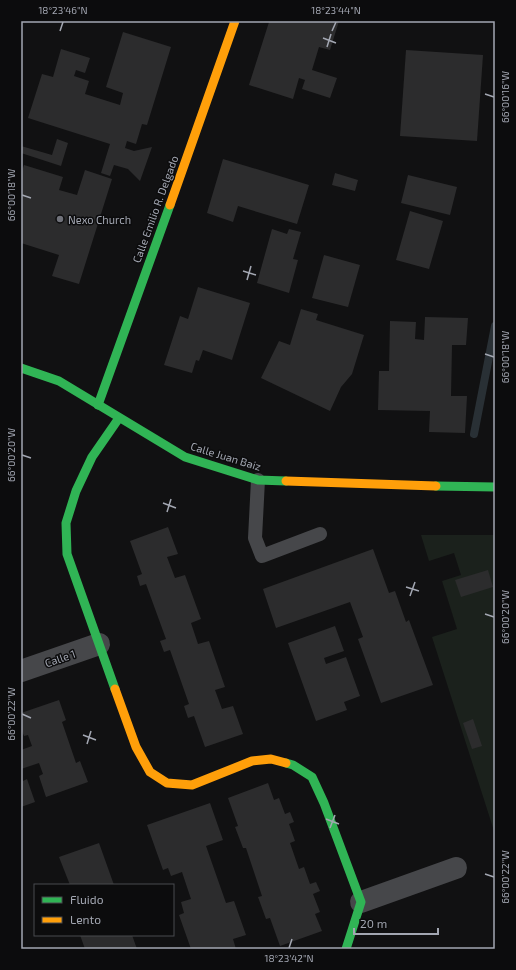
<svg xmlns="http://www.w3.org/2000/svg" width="516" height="970" font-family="'Exo 2',sans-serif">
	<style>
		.grass { fill: #1b211c }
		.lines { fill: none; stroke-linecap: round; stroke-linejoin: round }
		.stream { stroke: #293035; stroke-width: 8 }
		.building { fill: #2c2c2d }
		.lane { stroke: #46474a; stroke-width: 14 }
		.street { stroke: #46474a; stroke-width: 22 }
		.fast { stroke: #30b455; stroke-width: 9 }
		.slow { stroke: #ff9f0a; stroke-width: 9 }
		.ticks { fill: none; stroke: #a3a7b2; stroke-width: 1.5 }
		.poi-dot { fill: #70727a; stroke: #0c0c0d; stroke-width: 1.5 }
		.labels { text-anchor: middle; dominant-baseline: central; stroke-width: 3; stroke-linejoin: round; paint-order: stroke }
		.street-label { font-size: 11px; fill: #a3a7b2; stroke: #0c0c0d }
		.poi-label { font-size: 11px; fill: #a3a7b2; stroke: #0c0c0d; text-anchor: start }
		.neatline { fill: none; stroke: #a3a7b2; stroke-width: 1.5 }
		.ticks-label { font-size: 10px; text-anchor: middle; fill: #a3a7b2 }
	</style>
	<rect width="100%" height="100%" fill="#111112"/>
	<!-- grass -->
	<polygon class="grass" points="421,535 495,535 495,834 432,637 457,629 442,581 461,575 454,553 429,561"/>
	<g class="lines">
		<!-- stream -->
		<polyline class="stream" points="474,434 495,326"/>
	</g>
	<!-- building -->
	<g class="building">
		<polygon points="265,21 339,21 330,50 319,47 312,70 337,78 330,98 302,89 305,80 299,78 293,99 249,85 269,22"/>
		<polygon points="123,32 171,47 147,125 142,124 136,144 127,141 125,148 134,151 152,147 140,181 128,169 114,165 110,176 101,173 110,144 28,118 42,74 53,77 61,49 90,58 85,73 76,70 74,76 89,81 85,94 120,105 123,93 106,87"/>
		<polygon points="406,50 483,55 477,141 400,136"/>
		<polygon points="57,139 68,143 61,166 21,153 21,146 52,155"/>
		<polygon points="223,159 309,185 297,224 238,206 233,222 207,213"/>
		<polygon points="24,165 63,177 59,190 77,195 85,170 112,179 79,284 52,276 59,255 21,243 21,174"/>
		<polygon points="335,173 358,180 355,191 332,185"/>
		<polygon points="408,175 457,187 450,215 401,203"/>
		<polygon points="410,211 443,221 429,269 396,260"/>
		<polygon points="272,229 287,234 289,229 301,232 293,259 298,260 289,293 257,283"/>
		<polygon points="324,255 360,265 348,307 312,298"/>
		<polygon points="198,287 250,303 232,360 203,350 199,361 196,360 192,373 164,365 180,316 188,319"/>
		<polygon points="301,309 318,314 316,320 364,335 352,374 341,387 330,411 261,378 279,341 290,345"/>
		<polygon points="425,317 468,318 466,345 452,345 451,396 467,396 465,433 429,432 430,411 378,410 379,371 389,371 390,321 416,322 415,339 424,340"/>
		<polygon points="168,527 178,554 167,557 175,578 185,575 201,619 191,623 198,644 209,641 225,687 215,690 222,709 233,706 243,734 205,747 194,716 188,718 184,706 189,704 170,650 164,652 160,641 166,639 146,584 140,586 137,576 142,574 130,541"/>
		<polygon points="373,549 389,593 395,591 406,622 409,620 433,685 381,703 358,639 363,637 350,602 276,628 263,589"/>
		<polygon points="488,570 493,587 461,597 455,580"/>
		<polygon points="335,626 344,651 324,658 326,664 346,657 360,696 344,702 347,710 316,721 288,643"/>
		<polygon points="59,700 66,720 62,722 76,763 80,761 88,782 46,797 39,776 43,774 39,763 21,769 21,750 32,746 28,735 24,736 21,729 21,713"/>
		<polygon points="473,719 482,746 472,749 463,723"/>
		<polygon points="21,777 23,781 27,779 35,802 21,807"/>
		<polygon points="268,783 274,800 279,798 285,814 290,812 294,822 289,824 295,841 290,843 299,869 304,867 310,884 316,882 320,891 313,894 320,912 315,914 322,931 280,946 270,918 266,919 258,897 262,896 246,848 243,848 235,827 238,826 228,798"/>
		<polygon points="210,803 223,840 206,846 226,903 234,901 246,935 233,939 236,949 191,949 179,915 184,913 181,902 191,899 182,872 171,876 168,868 163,870 147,825"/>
		<polygon points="99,843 114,885 70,885 59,857"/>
		<polygon points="80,935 132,935 137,949 85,949"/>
	</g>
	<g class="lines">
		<!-- lane -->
		<polyline class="lane" points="258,480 255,538 262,556 320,534"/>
		<!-- street -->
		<g class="street">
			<polyline points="21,671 99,644"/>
			<polyline points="361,902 456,868"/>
		</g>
		<!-- fast -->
		<g class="fast">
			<polyline points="21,368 59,381 185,457 258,480 286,481"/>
			<polyline points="98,405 170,205"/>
			<polyline points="436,486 495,487"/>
			<polyline points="115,689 67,554 66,523 76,491 92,457 119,418"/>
			<polyline points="286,763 293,765 312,777 324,803 361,902 346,949"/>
		</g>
		<!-- slow -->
		<g class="slow">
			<polyline points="170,205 235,21"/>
			<polyline points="286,481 436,486"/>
			<polyline points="115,689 136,747 150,772 167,783 192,785 252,761 271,759 286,763"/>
		</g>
	</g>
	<!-- ticks -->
	<path class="ticks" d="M60 31 63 22M332 31 336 22M323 38 336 43M327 47 331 34M485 94 494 97M22 195 31 198M243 271 256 275M247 280 251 266M485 354 494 357M22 455 31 458M163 503 176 508M167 512 171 499M406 587 419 591M410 596 415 582M485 614 494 617M22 714 31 718M83 735 96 740M87 744 91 731M326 819 339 824M330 828 335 815M485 874 494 877M289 948 292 939"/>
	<!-- markers -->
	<circle class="poi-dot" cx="60" cy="219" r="4"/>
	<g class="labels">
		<!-- street labels -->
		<g class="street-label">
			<text transform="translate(155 209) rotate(-70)">Calle Emilio R. Delgado</text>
			<text transform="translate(226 456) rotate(17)">Calle Juan Baiz</text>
			<text transform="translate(60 658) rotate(-19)">Calle 1</text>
		</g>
		<!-- poi labels -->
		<g class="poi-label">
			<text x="68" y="219">Nexo Church</text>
		</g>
	</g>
	<!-- border -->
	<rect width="516" height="970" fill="none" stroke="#0c0c0d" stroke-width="44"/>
	<!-- legend -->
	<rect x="34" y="884" width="140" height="52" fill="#0c0c0d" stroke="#484a4f"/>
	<rect x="42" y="897" width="20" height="6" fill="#30b455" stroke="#484a4f"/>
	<text x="70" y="904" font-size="12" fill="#a3a7b2">Fluido</text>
	<rect x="42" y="917" width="20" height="6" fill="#ff9f0a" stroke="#484a4f"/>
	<text x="70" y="924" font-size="12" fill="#a3a7b2">Lento</text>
	<!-- scale -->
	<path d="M354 928v6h84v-6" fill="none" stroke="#a3a7b2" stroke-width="2"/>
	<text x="360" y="928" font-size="12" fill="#a3a7b2" stroke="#0c0c0d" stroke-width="3" paint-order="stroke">20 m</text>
	<rect x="22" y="22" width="472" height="926" class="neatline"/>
	<g class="ticks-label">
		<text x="63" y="14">18°23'46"N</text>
		<text x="336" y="14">18°23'44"N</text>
		<text transform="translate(505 97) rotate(-90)" y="4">66°00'16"W</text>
		<text transform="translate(11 195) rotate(-90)" y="4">66°00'18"W</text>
		<text transform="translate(505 357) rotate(-90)" y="4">66°00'18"W</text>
		<text transform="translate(11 455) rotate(-90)" y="4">66°00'20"W</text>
		<text transform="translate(505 617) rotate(-90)" y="4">66°00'20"W</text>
		<text transform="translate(11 714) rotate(-90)" y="4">66°00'22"W</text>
		<text transform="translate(505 877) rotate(-90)" y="4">66°00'22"W</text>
		<text x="289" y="962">18°23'42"N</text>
	</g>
</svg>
